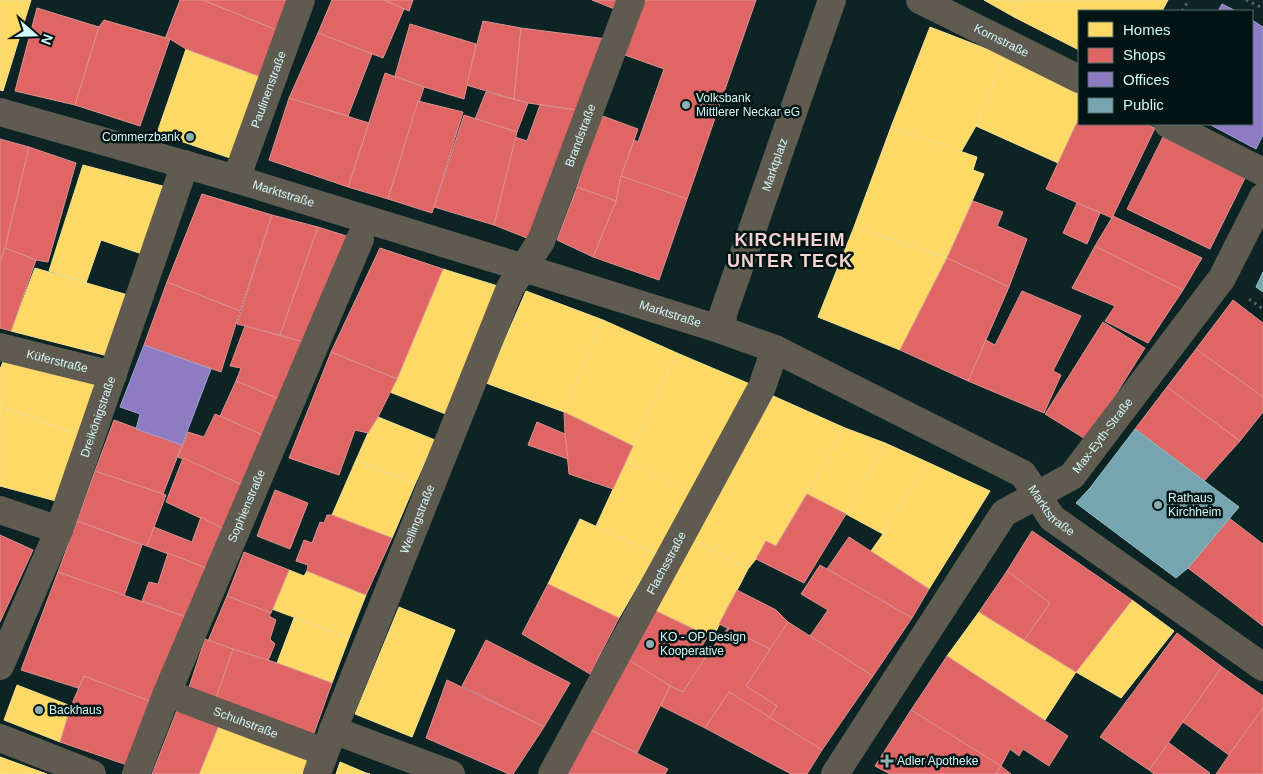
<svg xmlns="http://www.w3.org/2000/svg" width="1263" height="774" font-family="Helvetica,sans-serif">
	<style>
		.homes { fill: #ffd966; stroke: #f2e292 }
		.shops { fill: #e06666; stroke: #dd9292 }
		.offices { fill: #8e7cc3; stroke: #a3a1d3 }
		.public { fill: #76a5af; stroke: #92bec5 }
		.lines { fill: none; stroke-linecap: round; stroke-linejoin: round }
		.path { stroke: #5c6059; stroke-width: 3; stroke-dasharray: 2.5 4; stroke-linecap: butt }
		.street { stroke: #5f5b50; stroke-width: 28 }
		.poi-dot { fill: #8faeaf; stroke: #001414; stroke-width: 2 }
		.labels { text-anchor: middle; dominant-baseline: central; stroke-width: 5; stroke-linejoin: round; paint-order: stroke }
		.street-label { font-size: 12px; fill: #d5f8f9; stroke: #001414 }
		.poi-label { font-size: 12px; fill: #d5f8f9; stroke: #001414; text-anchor: start }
		.district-label { font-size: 18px; font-weight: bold; letter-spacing: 1px; fill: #f5d1d1; stroke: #001414 }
	</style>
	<rect width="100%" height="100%" fill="#0d2425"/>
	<!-- homes -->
	<g class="homes">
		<polygon points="0,0 31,0 3,91 0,90"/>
		<polygon points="984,0 1021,0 1014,17"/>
		<polygon points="1021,0 1168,0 1162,11 1079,11 1079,50 1014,17"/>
		<polygon points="930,27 1005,56 976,126 961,152 891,127"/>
		<polygon points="186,49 261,77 233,159 157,133"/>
		<polygon points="1005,56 1079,92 1079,118 1058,163 976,126"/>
		<polygon points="891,127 977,157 973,170 984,174 947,258 854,227"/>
		<polygon points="83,165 174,189 142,254 101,240 86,283 49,271"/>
		<polygon points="854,227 947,258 900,350 818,317"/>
		<polygon points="35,268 128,295 108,356 11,331"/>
		<polygon points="443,269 501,287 448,415 390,392"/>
		<polygon points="526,291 603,320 564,412 486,383"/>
		<polygon points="603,320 677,353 633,446 564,412"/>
		<polygon points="677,353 750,384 690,494 626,461"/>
		<polygon points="3,362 97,383 78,435 0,406 0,369"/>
		<polygon points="771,395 845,428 776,546 766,541 756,559 748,569 691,539"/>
		<polygon points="0,406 78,435 56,501 0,486"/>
		<polygon points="378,417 435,440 415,484 356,460 368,433"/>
		<polygon points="845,428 885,443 846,514 807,494"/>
		<polygon points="885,443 927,462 883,534 846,514"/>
		<polygon points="356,460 415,484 392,538 332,515"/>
		<polygon points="626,461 690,494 656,554 596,526"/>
		<polygon points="927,462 990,491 929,589 871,551 883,534"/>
		<polygon points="580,519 656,554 619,618 548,584"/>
		<polygon points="691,539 748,569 712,639 654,610"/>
		<polygon points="289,570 304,576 307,571 366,595 349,638 272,609"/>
		<polygon points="1132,600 1174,631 1121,698 1076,672"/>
		<polygon points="399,607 455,630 412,737 355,714"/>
		<polygon points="979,612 1076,672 1045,720 947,656"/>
		<polygon points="294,618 349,638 332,683 277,663"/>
		<polygon points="17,685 71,706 60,742 4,720"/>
		<polygon points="219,725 312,760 307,774 199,774"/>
		<polygon points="0,757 47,774 0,774"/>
		<polygon points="340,762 366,773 370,774 336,774"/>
	</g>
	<!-- shops -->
	<g class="shops">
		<polygon points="180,0 203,0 277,30 261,77 186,49 170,39 165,39"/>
		<polygon points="203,0 289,0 277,30"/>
		<polygon points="332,0 384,0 404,9 383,58 318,33"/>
		<polygon points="384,0 413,0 409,11"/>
		<polygon points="592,0 626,0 622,12"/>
		<polygon points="641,0 756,0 687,199 621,176 634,140 638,142 664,69 622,54"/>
		<polygon points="37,8 99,27 75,105 15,91"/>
		<polygon points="104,20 170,39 140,126 75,105 99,27"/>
		<polygon points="483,21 521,28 514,99 466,85"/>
		<polygon points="410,24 476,44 464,99 424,87 395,76"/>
		<polygon points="521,28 607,39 584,111 528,103 514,99"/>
		<polygon points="318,33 372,54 348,116 289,98"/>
		<polygon points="385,73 424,87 388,199 348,187"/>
		<polygon points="486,92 528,103 517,132 475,119"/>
		<polygon points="289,98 369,123 348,187 269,160"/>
		<polygon points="418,101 463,112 432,213 388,199"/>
		<polygon points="540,105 584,111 537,242 494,225 515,137 527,141"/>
		<polygon points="464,115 517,132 494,225 434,207"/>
		<polygon points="600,115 638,129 621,176 616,201 577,187"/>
		<polygon points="1079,118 1079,124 1145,124 1155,128 1112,218 1046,189"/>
		<polygon points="1165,133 1247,174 1210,249 1127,209"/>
		<polygon points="0,139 29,147 5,248 0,262"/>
		<polygon points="29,147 76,163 48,262 36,260 5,248"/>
		<polygon points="621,176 687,199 659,280 593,257 616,201"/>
		<polygon points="577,187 616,201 593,257 557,240"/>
		<polygon points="202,194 272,215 240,311 167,282"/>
		<polygon points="973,201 1003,212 997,226 1027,239 1009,287 947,258"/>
		<polygon points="1077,203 1100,213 1087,244 1063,233"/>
		<polygon points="272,215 318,227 280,335 237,324"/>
		<polygon points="1113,216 1202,258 1183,290 1095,246"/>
		<polygon points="318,227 353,238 310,344 280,335"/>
		<polygon points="1095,246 1183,290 1148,343 1105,321 1115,306 1072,288"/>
		<polygon points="5,248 36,260 11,331 0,328 0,262"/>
		<polygon points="380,248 443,269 397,379 331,352"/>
		<polygon points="947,258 1009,287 968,381 900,350"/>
		<polygon points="167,282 240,311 221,372 144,345"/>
		<polygon points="1022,291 1081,316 1053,371 1061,375 1044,413 968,381 986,340 995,345"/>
		<polygon points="1233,300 1263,323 1263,397 1196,349"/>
		<polygon points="1103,322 1145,348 1087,440 1045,414"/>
		<polygon points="245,326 310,344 284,401 236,381 241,368 230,366"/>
		<polygon points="1196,349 1263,397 1263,412 1240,441 1167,387"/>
		<polygon points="331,352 397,379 378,417 368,433 355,430 339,475 289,458"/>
		<polygon points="236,381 284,401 267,437 220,416"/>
		<polygon points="1167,387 1240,441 1204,481 1135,429"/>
		<polygon points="564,412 633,446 613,489 569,474 565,434"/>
		<polygon points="215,414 267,437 247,487 178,457 188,432 204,437"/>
		<polygon points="114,420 182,445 163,494 95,471"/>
		<polygon points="537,422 565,434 568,459 528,445"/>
		<polygon points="183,458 247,487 228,531 166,502"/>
		<polygon points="95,471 166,495 147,546 77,521"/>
		<polygon points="275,490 308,503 290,549 257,536"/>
		<polygon points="807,494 846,514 804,583 756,559 766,541 776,546"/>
		<polygon points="327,515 332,515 392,538 366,595 307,571 308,565 296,561 304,540 312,543 320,522 324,523"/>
		<polygon points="201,517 228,531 211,570 147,546 154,527 192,542"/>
		<polygon points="1229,518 1263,544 1263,626 1188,568"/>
		<polygon points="77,521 142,545 124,596 58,572"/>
		<polygon points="1032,531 1132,600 1076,672 1024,640 1050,603 1007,571"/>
		<polygon points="0,535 33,550 0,622"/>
		<polygon points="849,537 929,589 912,618 827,569"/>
		<polygon points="244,552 289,570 271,613 227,596"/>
		<polygon points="168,553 211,570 189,618 142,601 149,582 158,584"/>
		<polygon points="820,565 912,618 873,676 810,636 828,610 801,594"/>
		<polygon points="1007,571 1050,603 1024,640 979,612"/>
		<polygon points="58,572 189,618 152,702 84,676 78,688 21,670"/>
		<polygon points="548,584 619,618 590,674 522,634"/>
		<polygon points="737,590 776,610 788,622 770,649 719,624"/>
		<polygon points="227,596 271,613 269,616 276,620 270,639 275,644 268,661 208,641"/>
		<polygon points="654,610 708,636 699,651 707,655 683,692 670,686 629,660"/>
		<polygon points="788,622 873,676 822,750 769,718 777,706 746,686"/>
		<polygon points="728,628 770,649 746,686 777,706 769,718 729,692 705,728 661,706 670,686 683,692 707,655"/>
		<polygon points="1177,633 1222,667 1149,770 1100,737"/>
		<polygon points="205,639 233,649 214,704 186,696"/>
		<polygon points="486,640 570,683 544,727 462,686"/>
		<polygon points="233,649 277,663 332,683 313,736 214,704"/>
		<polygon points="947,656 1068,736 1049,766 1023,749 1019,756 1010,749 1001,766 911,710"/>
		<polygon points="629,660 670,686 637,753 591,730"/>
		<polygon points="1222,667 1263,696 1263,708 1229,755 1183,722"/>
		<polygon points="84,676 152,702 127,765 60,742 71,706"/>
		<polygon points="447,680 544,727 513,774 509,774 426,738"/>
		<polygon points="729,692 822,750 807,774 791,774 705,728"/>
		<polygon points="1263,708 1263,774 1216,774 1229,755"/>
		<polygon points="177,710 219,725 199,774 152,774"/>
		<polygon points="911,710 1001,766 996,774 890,774 875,766"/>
		<polygon points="591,730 668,769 665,774 567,774"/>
		<polygon points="1169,743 1210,773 1208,774 1154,774 1149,770"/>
		<polygon points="1001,766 1011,774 996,774"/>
	</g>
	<!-- offices -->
	<g class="offices">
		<polygon points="1222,4 1236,11 1218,11"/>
		<polygon points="1252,20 1263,27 1263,135 1256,149 1209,124 1252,124"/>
		<polygon points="144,345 211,369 182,445 136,429 140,414 120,407"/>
	</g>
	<!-- public -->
	<g class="public">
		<polygon points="1263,272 1263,292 1256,287"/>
		<polygon points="1135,429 1239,507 1188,568 1176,578 1076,503 1090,488"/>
	</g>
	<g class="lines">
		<!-- path -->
		<g class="path">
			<polyline points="1246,0 1263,8"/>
			<polyline points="1182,11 1189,0"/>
			<polyline points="1249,299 1263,309"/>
		</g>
		<!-- street -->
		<g class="street">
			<path id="s1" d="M920 0 1079 79"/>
			<path id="s2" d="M0 112 236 179 524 268 722 330 775 349 1023 474 1052 518 1263 667"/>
			<polyline points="1168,124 1263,172"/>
			<path id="s3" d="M236 179 301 0"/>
			<path id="s4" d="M722 330 723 314 832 0"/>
			<path id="s5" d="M0 347 113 375"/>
			<polyline points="0,510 59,530"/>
			<path id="s6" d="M0 666 59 530 185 164"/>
			<path id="s7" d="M167 693 324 752"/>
			<polyline points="333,730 451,774"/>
			<polyline points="0,738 92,774"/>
			<path id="s8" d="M136 774 167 693 360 239"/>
			<path id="s9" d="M317 774 333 730 510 288 541 241 631 0"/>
			<path id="s10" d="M552 774 762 387 775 349"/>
			<path id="s11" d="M835 774 1004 513 1072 476 1222 278 1263 197"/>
		</g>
	</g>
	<!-- markers -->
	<g class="poi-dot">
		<circle cx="686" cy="105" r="5"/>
		<circle cx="190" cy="137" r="5"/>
		<circle cx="1158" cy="505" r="5"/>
		<circle cx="650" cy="644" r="5"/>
		<circle cx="39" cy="710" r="5"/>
		<path d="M884.5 753.5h5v5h5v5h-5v5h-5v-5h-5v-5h5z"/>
	</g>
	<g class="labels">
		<!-- street labels -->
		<g class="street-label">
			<text stroke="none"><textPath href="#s1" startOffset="91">Kornstraße</textPath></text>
			<text stroke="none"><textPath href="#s3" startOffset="95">Paulinenstraße</textPath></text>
			<text stroke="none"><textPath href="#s9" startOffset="692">Brandstraße</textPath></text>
			<text stroke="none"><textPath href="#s4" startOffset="174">Marktplatz</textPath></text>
			<text stroke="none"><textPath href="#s2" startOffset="295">Marktstraße</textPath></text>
			<text stroke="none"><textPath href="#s2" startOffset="700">Marktstraße</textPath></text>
			<text stroke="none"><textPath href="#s5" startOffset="59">Küferstraße</textPath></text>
			<text stroke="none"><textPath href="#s6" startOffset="268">Dreikönigstraße</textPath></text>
			<text stroke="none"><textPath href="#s11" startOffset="439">Max-Eyth-Straße</textPath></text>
			<text stroke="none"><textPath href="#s8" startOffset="290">Sophienstraße</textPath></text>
			<text stroke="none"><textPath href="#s2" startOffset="1135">Marktstraße</textPath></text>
			<text stroke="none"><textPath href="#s9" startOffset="274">Wellingstraße</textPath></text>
			<text stroke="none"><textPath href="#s10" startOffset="240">Flachsstraße</textPath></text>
			<text stroke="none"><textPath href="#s7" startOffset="84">Schuhstraße</textPath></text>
		</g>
		<!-- poi labels -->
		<g class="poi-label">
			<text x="696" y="98">Volksbank<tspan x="696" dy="14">Mittlerer Neckar eG</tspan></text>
			<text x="180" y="137" text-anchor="end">Commerzbank</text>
			<text x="1168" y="498">Rathaus<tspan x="1168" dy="14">Kirchheim</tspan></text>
			<text x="660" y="637">KO - OP Design<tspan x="660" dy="14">Kooperative</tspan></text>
			<text x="49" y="710">Backhaus</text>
			<text x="897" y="761">Adler Apotheke</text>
		</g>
		<!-- district labels -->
		<g class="district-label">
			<text x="790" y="240">KIRCHHEIM<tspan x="790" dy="21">UNTER TECK</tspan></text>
		</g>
	</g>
	<!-- legend -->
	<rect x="1078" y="10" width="175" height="115" fill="#001414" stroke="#556f70"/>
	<rect x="1088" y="22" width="25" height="15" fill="#ffd966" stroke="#556f70"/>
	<text x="1123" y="35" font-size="15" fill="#d5f8f9">Homes</text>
	<rect x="1088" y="48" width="25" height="15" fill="#e06666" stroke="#556f70"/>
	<text x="1123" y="60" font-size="15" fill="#d5f8f9">Shops</text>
	<rect x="1088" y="72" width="25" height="15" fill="#8e7cc3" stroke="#556f70"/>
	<text x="1123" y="85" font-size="15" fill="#d5f8f9">Offices</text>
	<rect x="1088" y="98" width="25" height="15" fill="#76a5af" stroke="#556f70"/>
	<text x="1123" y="110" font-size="15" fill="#d5f8f9">Public</text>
	<!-- north arrow -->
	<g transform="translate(35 35) rotate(110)" stroke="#001414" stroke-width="4" paint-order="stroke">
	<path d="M0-4L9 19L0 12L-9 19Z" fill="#d5f8f9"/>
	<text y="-8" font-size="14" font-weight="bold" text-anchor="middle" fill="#d5f8f9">N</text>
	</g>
</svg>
